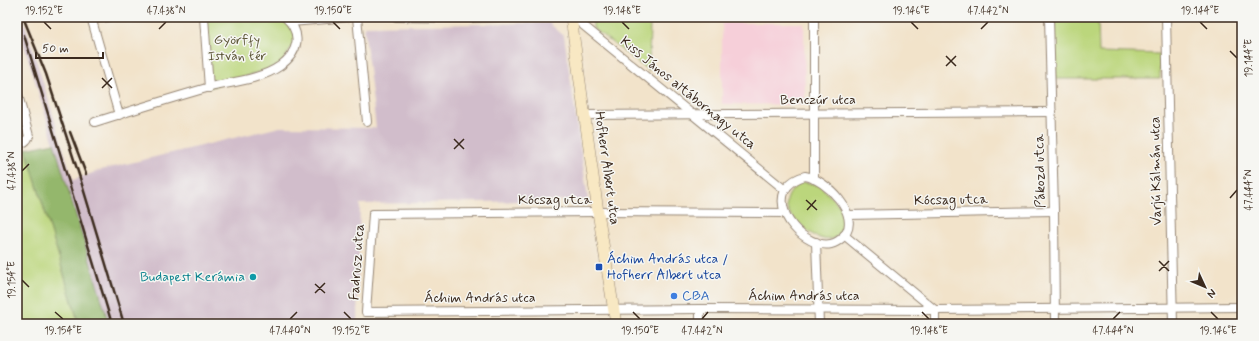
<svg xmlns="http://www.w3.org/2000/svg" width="1259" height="341" font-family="Mynerve,sans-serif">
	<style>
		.built { fill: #f6cfd9 }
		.industrial { fill: #d1bdcb }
		.green { fill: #bbd67c; stroke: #7b804d }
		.forest { fill: #94b76c; stroke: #687045 }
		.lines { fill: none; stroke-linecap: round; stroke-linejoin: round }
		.street-casing { stroke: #968674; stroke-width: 10 }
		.secondary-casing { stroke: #968674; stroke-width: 12 }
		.street { stroke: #fff; stroke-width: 8 }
		.secondary { stroke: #f8e8c3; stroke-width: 11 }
		.rail { stroke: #3b2a1e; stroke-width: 2.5 }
		.ticks { fill: none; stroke: #3b2a1e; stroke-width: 1.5 }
		.transit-dot { fill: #1a4fb4; stroke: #f6f6f2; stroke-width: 1.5 }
		.culture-dot { fill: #0f9aa8; stroke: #f6f6f2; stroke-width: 1.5 }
		.shop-dot { fill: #3f7fe0; stroke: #f6f6f2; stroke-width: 1.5 }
		.labels { text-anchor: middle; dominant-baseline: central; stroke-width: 3; stroke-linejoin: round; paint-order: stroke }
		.park-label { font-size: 14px; fill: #5b5536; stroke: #f6f6f2 }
		.street-label { font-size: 14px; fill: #3b2a1e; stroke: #f6f6f2 }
		.transit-label { font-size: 14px; fill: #164399; stroke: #f6f6f2; text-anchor: start }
		.culture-label { font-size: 14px; fill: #0d838f; stroke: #f6f6f2; text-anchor: end }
		.shop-label { font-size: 14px; fill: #366cbe; stroke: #f6f6f2; text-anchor: start }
		.neatline { fill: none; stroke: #3b2a1e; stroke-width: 1.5 }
		.ticks-label { font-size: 10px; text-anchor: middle; fill: #3b2a1e }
	</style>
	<rect width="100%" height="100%" fill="#f6f6f2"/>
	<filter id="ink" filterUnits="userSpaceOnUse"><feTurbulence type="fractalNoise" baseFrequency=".025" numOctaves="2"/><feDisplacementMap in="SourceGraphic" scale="8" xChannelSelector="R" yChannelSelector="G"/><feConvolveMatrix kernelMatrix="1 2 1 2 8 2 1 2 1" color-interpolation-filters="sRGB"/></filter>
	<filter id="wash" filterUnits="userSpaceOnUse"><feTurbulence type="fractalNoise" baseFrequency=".012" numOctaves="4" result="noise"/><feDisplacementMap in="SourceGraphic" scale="16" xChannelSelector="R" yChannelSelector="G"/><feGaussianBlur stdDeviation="0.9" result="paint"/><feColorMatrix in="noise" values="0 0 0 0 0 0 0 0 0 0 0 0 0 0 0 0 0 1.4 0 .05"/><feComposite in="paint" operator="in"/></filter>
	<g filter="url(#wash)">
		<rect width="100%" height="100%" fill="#f2e3ca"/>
		<!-- built -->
		<polygon class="built" points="722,23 804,23 805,105 722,104"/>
		<!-- industrial -->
		<polygon class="industrial" points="17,17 23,17 73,180 101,170 280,127 376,128 364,26 549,23 564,36 588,200 360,204 357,322 417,322 417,324 109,324 17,22"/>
		<!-- green -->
		<g class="green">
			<polygon points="204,17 285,17 297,38 281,65 209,88"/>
			<polygon points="1055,19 1098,20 1099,52 1160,54 1160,79 1055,79"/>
			<polygon points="650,21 649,71 593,28 593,22"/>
			<polygon points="19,143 26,149 79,324 17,324 17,144"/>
			<path d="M802 182C807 183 813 183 817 184 822 186 825 191 829 195 839 205 852 216 841 231 830 249 810 234 800 224 796 220 791 217 789 212 782 200 792 188 802 182Z"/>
		</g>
		<!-- forest -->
		<polygon class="forest" points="54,143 109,324 79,324 26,149"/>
	</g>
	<g filter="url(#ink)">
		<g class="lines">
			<defs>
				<g id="street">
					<polyline points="91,17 119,115"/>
					<polyline points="204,17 209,88"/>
					<polyline points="357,17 367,122"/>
					<polyline points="396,17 466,18 499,17"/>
					<polyline points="573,17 785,190"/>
					<polyline points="814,17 814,179"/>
					<polyline points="1049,17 1054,211 1055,324"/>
					<polyline points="1166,17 1173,324"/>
					<polyline points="91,19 108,17"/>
					<polyline points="291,22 350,17"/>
					<path d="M17 91 29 136C27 142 23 143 17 145"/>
					<polyline points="584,115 1052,112"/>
					<path d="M95 122C133 110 172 98 210 87 232 82 262 79 280 66 299 52 303 33 285 17"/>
					<path d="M805 176C826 179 862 215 844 236 840 240 836 243 831 244 806 249 770 211 787 187 792 181 797 178 805 176Z"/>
					<polyline points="785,213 598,212 373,214 366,312 700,309 935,310 1242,307"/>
					<polyline points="848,215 1054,211"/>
					<polyline points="844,235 935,310 935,324"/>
					<polyline points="816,242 819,324"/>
					<polyline points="700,309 700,324"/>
				</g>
				<polyline id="secondary" points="571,17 598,212 616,324"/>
			</defs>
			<!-- street casing -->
			<use href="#street" class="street-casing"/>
			<!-- secondary casing -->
			<use href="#secondary" class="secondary-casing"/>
			<!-- street -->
			<use href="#street" class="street"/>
			<!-- secondary -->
			<use href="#secondary" class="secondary"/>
			<!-- rail -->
			<g class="rail">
				<polyline points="23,17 46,74 80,178 124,324"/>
				<polyline points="24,35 112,324"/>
				<polyline points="70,132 86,174"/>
			</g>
		</g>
	</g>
	<!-- ticks -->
	<path class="ticks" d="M44 22 51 29M333 22 340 29M622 22 629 29M911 22 918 29M1200 22 1207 29M159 29 166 22M981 29 988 22M1230 51 1237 58M946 56 956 66M946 66 956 56M102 78 112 88M102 88 112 78M454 139 464 149M454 149 464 139M22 171 29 164M1230 198 1237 190M806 200 817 210M807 210 816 200M1159 261 1169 271M1159 271 1169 261M22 280 29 287M315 284 325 293M315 293 325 283M55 312 63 319M344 312 351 319M633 312 640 319M922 312 929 319M1211 312 1218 319M290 319 297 312M702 319 708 312M1113 319 1120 312"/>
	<!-- markers -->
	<rect class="transit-dot" x="595" y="263" width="8" height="8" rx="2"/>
	<circle class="culture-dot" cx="253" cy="277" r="4"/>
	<circle class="shop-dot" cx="674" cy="296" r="4"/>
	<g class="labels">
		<!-- park labels -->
		<g class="park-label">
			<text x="237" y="40">Györffy<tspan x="237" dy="16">István tér</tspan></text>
		</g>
		<!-- street labels -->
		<g class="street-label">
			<text transform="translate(688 93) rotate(39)">Kiss János altábornagy utca</text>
			<text x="818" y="100">Benczúr utca</text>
			<text transform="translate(607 168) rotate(82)">Hofherr Albert utca</text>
			<text transform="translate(1040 171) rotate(-91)">Pákozd utca</text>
			<text transform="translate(1156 171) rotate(-91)">Varjú Kálmán utca</text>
			<text x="555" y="200">Kócsag utca</text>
			<text transform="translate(951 200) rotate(-1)">Kócsag utca</text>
			<text transform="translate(357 262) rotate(-86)">Fadrusz utca</text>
			<text x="804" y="296">Áchim András utca</text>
			<text x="480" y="298">Áchim András utca</text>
		</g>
		<!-- transit labels -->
		<g class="transit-label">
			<text x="607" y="259">Áchim András utca /<tspan x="607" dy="16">Hofherr Albert utca</tspan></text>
		</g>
		<!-- culture labels -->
		<g class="culture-label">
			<text x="245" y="277">Budapest Kerámia</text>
		</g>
		<!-- shop labels -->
		<g class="shop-label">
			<text x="682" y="296">CBA</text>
		</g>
	</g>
	<!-- margin -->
	<rect width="1259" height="341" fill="none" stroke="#f6f6f2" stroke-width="44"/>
	<!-- north arrow -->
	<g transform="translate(1205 287) rotate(134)" stroke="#f6f6f2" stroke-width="3" paint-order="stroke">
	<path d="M0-3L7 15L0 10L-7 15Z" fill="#3b2a1e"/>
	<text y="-6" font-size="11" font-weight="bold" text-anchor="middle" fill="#3b2a1e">N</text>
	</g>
	<!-- scale -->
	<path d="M36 52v6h67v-6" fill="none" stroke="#3b2a1e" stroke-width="2"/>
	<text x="42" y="52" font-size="12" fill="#3b2a1e" stroke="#f6f6f2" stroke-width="3" paint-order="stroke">50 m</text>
	<rect x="22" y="22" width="1215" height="297" class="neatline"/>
	<g class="ticks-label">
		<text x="44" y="14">19.152°E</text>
		<text x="166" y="14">47.438°N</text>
		<text x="333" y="14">19.150°E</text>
		<text x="622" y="14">19.148°E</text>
		<text x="911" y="14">19.146°E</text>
		<text x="988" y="14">47.442°N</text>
		<text x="1200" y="14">19.144°E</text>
		<text transform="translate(1248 58) rotate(-90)" y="4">19.144°E</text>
		<text transform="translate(11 171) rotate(-90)" y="4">47.438°N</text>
		<text transform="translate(1248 190) rotate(-90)" y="4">47.444°N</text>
		<text transform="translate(11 280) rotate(-90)" y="4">19.154°E</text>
		<text x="63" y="334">19.154°E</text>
		<text x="290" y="334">47.440°N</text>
		<text x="351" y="334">19.152°E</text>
		<text x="640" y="334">19.150°E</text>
		<text x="702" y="334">47.442°N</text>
		<text x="929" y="334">19.148°E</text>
		<text x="1113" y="334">47.444°N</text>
		<text x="1218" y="334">19.146°E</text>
	</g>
</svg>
